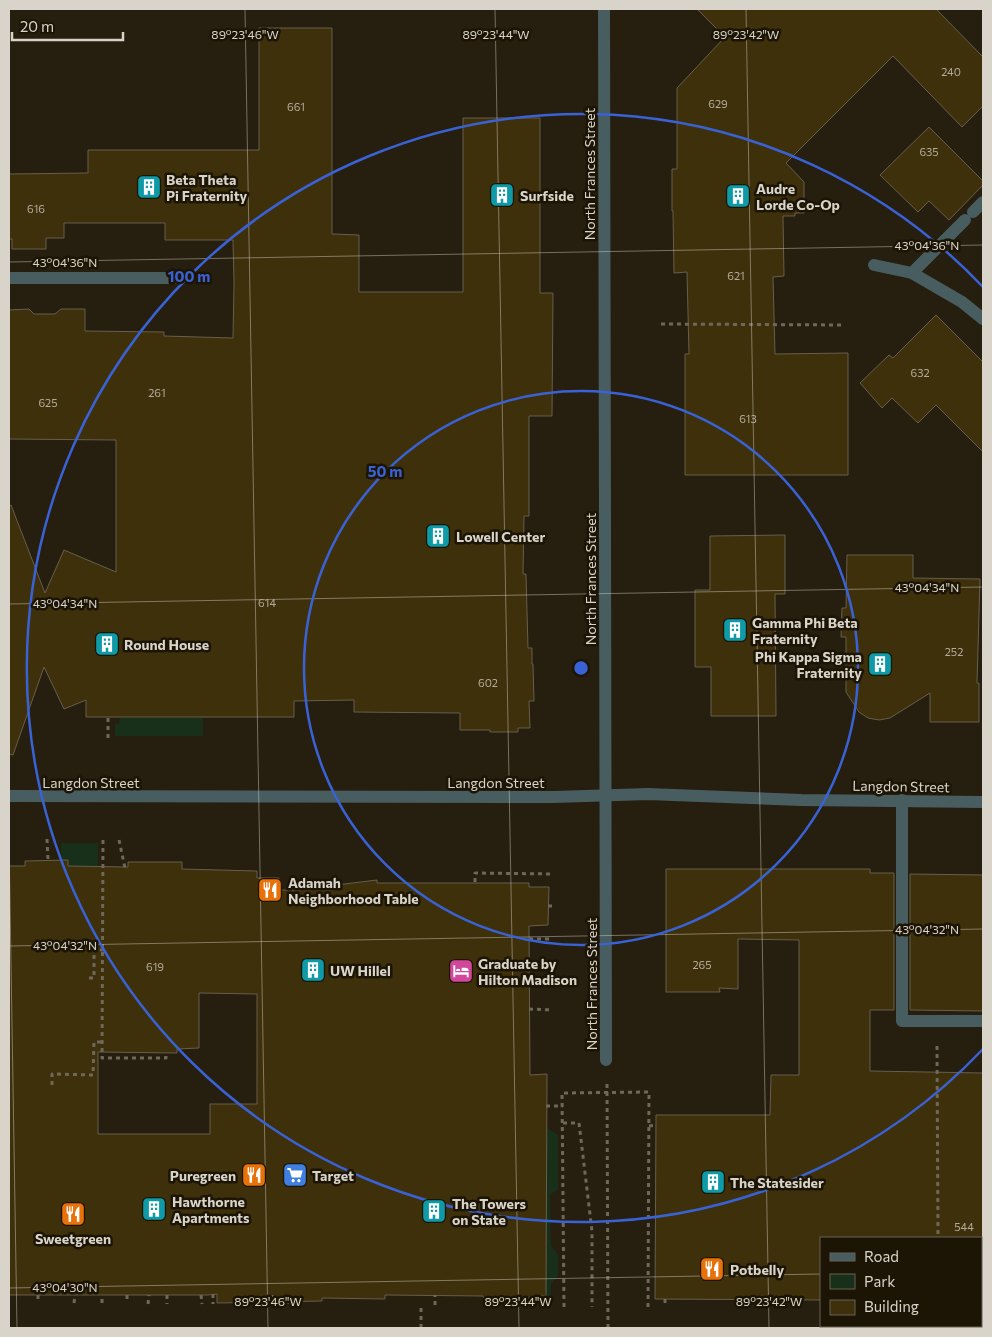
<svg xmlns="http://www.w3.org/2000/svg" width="992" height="1337" font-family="Commissioner,sans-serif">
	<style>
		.green { fill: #182f1a }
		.building { fill: #3f300c; stroke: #675e4d; fill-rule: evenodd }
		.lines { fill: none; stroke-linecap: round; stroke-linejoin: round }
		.path { stroke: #6e685a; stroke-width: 3; stroke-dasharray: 4 4; stroke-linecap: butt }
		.minor { stroke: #485d5f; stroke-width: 12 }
		.ticks { fill: none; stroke: #d9d4ca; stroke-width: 1; stroke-opacity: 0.45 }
		.ring { fill: none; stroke: #3962d6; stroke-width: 2.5 }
		.labels { text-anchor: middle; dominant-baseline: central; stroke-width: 5; stroke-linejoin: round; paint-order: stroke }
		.number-label { font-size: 11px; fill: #b2ab9a }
		.street-label { font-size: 14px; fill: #d9d4ca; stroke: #1c1506 }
		.poi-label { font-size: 14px; font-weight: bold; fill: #d9d4ca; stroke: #1c1506; text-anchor: start }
		.ticks-label { font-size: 12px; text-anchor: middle; fill: #d9d4ca; stroke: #1c1506; stroke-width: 5; stroke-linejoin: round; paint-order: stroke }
		.centre { fill: #3962d6; stroke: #1c1506; stroke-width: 2.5 }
		.ring-label { font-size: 15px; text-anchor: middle; font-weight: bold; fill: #3962d6; stroke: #1c1506; stroke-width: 5; stroke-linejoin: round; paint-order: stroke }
	</style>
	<rect width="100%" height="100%" fill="#261e0e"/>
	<!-- green -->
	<g class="green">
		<polygon points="120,718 203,718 203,736 115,736 115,724 119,724"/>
		<polygon points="61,843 98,843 98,898 68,866 68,861 61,860"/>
		<polygon points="546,1127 558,1135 558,1189 550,1195 551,1245 558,1255 558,1275 551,1284 551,1300 544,1300"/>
	</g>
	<!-- building -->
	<g class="building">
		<polygon points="697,9 936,9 983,57 983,106 962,127 893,56 786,163 804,182 804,213 795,213 795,216 783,216 784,276 773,277 775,354 848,353 848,475 685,475 685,354 689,354 687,272 674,273 673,211 672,211 672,169 677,169 677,88 725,37"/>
		<polygon points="259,28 332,28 332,234 359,235 359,292 463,292 463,118 540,118 540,293 553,293 552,416 529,416 529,516 524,516 523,574 526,574 528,648 532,648 532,664 533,664 534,701 529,701 530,728 518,728 518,732 490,732 490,730 460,730 460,713 354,712 354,700 294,701 294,717 86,717 86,700 64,709 44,667 13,755 9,754 9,506 11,505 45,593 64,550 116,572 116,440 9,439 9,310 29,309 34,314 55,314 61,309 85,309 85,331 164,332 164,336 233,338 234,283 233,240 165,240 165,223 64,223 64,238 46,238 46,249 12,249 12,239 9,239 9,174 88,173 88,150 259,150"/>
		<polygon points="929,127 983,181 983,185 949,220 929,201 918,212 880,175"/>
		<polygon points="936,315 983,362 983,452 936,405 918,423 892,398 882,408 860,383 889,355 893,358"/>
		<polygon points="785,535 785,594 775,594 776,716 711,716 711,667 695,667 695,590 710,590 710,536"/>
		<polygon points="847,555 913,555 913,578 980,579 977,683 979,683 979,722 930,722 930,693 890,718 879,720 868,718 859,712 846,692 846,637 841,637 842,608 846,608"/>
		<path d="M68 860V866L128 867V862H182V869L257 871V878H279V890H335L336 885 377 880V883H529V887H549L548 925 529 926 530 1075 547 1074 546 1296H532V1298H484L483 1296 385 1295V1299L322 1298V1301L217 1303V1294L208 1295H9V866H25V861ZM199 993 257 994V1104H210V1134H98V1052L177 1053V1049L199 1048Z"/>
		<polygon points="666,869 870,869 870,873 894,873 894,1010 870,1010 870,1071 983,1073 983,1238 821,1238 821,1300 655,1299 656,1115 770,1115 771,1075 799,1075 799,940 738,939 738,989 719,988 720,992 666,992"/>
		<polygon points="910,874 983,875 983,1011 910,1010"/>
	</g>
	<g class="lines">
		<!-- path -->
		<g class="path">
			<polyline points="661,324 844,325"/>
			<polyline points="108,718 108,741"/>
			<polyline points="47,839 48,860"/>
			<polyline points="103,840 102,1058 166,1058 166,1053"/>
			<polyline points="119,840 125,868"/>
			<polyline points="475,882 475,873 553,874"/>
			<polyline points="548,906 553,906"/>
			<polyline points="529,939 553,939"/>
			<polyline points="89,978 94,978 94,949 103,950"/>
			<polyline points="529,1009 552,1010"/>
			<polyline points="937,1046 938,1238"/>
			<polyline points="607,1084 608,1328"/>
			<polyline points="52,1085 52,1074 93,1075 94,1042 102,1042"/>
			<polyline points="546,1106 563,1106"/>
			<polyline points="563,1123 579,1123 592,1231 592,1307"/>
			<polyline points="649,1126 656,1125"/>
			<polyline points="213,1294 213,1304"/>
			<polyline points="38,1295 38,1302"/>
			<polyline points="127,1295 127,1303"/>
			<polyline points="167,1295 167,1304"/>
			<polyline points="201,1295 202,1304"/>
			<polyline points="272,1295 272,1304"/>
			<polyline points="665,1299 665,1307"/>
			<polyline points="289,1301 289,1304"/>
			<polyline points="243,1302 243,1304"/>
			<polyline points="74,1303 75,1295"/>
			<polyline points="102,1303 102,1295"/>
			<polyline points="234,1303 234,1304"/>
			<polyline points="148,1304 149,1295"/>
			<polyline points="435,1305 435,1295"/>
			<polyline points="564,1307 562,1093 649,1092 648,1307"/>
			<polyline points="938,1326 938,1328"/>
			<polyline points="421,1328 421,1306"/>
		</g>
		<!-- minor -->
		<g class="minor">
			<polyline points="604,9 606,1060"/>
			<polyline points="973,212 983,202"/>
			<polyline points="874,265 912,273 962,302 983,319"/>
			<polyline points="912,273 965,220"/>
			<polyline points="9,278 179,278"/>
			<polyline points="9,796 554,797 648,794 801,800 983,802"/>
			<polyline points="902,800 902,1021 983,1021"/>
		</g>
	</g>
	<!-- ticks -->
	<path class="ticks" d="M245 9 268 1328M495 9 519 1328M746 9 769 1328M9 262 983 245M9 604 983 587M9 842 17 1328M9 946 983 929M981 1271H983M9 1288 821 1274"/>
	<!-- distance rings -->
	<g class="ring">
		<circle cx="581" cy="668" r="277"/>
		<path d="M983 1049A554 554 0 1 1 983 287"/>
	</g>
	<!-- icons -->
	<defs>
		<symbol id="building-square" viewBox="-11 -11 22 22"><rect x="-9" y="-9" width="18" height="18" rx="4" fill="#0f9aa8" stroke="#1c1506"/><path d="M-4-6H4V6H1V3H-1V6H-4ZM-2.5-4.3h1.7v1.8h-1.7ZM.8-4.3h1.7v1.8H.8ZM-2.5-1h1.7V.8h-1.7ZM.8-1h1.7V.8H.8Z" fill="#fff"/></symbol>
		<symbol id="restaurant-square" viewBox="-11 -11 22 22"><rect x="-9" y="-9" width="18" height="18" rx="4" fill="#e8710a" stroke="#1c1506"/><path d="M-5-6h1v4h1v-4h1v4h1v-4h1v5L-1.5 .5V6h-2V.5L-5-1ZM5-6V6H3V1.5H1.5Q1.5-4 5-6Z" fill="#fff"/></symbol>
		<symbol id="hotel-square" viewBox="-11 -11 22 22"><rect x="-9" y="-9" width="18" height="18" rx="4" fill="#d1479c" stroke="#1c1506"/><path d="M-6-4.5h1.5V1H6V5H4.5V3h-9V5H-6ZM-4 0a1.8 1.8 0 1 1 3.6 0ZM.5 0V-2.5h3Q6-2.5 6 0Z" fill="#fff"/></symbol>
		<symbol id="supermarket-square" viewBox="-11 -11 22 22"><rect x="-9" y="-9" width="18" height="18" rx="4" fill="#3f7fe0" stroke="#1c1506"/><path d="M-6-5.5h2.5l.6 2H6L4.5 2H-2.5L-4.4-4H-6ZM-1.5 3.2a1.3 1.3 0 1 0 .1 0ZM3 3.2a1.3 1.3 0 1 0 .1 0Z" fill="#fff"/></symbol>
	</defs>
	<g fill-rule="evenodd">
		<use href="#building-square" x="135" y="173" width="28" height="28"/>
		<use href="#building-square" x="488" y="181" width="28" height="28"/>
		<use href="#building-square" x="724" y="182" width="28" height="28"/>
		<use href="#building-square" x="424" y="522" width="28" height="28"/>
		<use href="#building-square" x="721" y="616" width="28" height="28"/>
		<use href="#building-square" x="93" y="630" width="28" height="28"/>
		<use href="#building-square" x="866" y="650" width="28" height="28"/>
		<use href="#restaurant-square" x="256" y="876" width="28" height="28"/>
		<use href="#building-square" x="299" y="956" width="28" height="28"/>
		<use href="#hotel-square" x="447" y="957" width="28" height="28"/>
		<use href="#restaurant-square" x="240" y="1161" width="28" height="28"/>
		<use href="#supermarket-square" x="281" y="1161" width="28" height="28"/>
		<use href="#building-square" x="699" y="1168" width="28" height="28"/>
		<use href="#building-square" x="140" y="1195" width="28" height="28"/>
		<use href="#building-square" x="420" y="1197" width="28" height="28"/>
		<use href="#restaurant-square" x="59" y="1200" width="28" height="28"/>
		<use href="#restaurant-square" x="698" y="1255" width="28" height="28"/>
	</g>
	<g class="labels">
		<!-- number labels -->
		<g class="number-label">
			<text x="951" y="71">240</text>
			<text x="718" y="103">629</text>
			<text x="296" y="106">661</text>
			<text x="929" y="151">635</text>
			<text x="36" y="208">616</text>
			<text x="736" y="275">621</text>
			<text x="920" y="372">632</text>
			<text x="157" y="392">261</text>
			<text x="48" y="402">625</text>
			<text x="748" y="418">613</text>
			<text x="267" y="602">614</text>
			<text x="954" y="651">252</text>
			<text x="488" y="682">602</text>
			<text x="702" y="964">265</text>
			<text x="155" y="966">619</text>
			<text x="964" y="1226">544</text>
		</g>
		<!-- street labels -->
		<g class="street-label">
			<text transform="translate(589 174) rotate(-90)">North Frances Street</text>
			<text transform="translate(590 579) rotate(-90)">North Frances Street</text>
			<text x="91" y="782">Langdon Street</text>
			<text x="496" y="782">Langdon Street</text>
			<text transform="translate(901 786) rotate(1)">Langdon Street</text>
			<text transform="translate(591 984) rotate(-90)">North Frances Street</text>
		</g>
		<!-- poi labels -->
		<g class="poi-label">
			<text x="166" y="179">Beta Theta<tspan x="166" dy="16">Pi Fraternity</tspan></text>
			<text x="756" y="188">Audre<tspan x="756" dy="16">Lorde Co-Op</tspan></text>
			<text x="520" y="195">Surfside</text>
			<text x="456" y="536">Lowell Center</text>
			<text x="752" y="622">Gamma Phi Beta<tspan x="752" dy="16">Fraternity</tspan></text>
			<text x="124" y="644">Round House</text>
			<text x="862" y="656" text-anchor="end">Phi Kappa Sigma<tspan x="862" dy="16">Fraternity</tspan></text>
			<text x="288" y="882">Adamah<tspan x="288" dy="16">Neighborhood Table</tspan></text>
			<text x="478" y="963">Graduate by<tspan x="478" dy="16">Hilton Madison</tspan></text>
			<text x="330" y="970">UW Hillel</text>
			<text x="236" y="1175" text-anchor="end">Puregreen</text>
			<text x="312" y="1175">Target</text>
			<text x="730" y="1182">The Statesider</text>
			<text x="172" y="1201">Hawthorne<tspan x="172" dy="16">Apartments</tspan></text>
			<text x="452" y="1203">The Towers<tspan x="452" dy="16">on State</tspan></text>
			<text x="73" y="1238" text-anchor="middle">Sweetgreen</text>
			<text x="730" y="1269">Potbelly</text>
		</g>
	</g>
	<g class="ticks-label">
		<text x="245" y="39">89°23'46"W</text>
		<text x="496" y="39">89°23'44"W</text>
		<text x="746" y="39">89°23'42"W</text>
		<text x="927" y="250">43°04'36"N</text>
		<text x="65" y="267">43°04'36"N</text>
		<text x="927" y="592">43°04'34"N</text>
		<text x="65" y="608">43°04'34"N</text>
		<text x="927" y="934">43°04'32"N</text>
		<text x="65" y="950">43°04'32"N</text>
		<text x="65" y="1292">43°04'30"N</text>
		<text x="268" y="1306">89°23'46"W</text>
		<text x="518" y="1306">89°23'44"W</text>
		<text x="769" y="1306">89°23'42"W</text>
	</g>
	<circle cx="581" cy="668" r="8" class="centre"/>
	<g class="ring-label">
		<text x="189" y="282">100 m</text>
		<text x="385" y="477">50 m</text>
	</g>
	<!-- border -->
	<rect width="992" height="1337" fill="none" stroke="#d9d4ca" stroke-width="20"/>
	<!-- legend -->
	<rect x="820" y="1237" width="162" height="90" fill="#1c1506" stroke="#686154"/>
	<rect x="830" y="1253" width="25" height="8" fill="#485d5f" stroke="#686154"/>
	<text x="864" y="1262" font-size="15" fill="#d9d4ca">Road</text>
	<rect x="830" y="1274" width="25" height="15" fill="#182f1a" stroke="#686154"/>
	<text x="864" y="1287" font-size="15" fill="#d9d4ca">Park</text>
	<rect x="830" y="1300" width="25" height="15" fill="#3f300c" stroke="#686154"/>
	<text x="864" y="1312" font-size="15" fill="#d9d4ca">Building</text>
	<!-- scale -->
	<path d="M12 32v8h111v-8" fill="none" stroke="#d9d4ca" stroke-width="2.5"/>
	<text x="20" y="32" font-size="15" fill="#d9d4ca" stroke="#1c1506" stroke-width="4" paint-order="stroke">20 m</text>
</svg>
